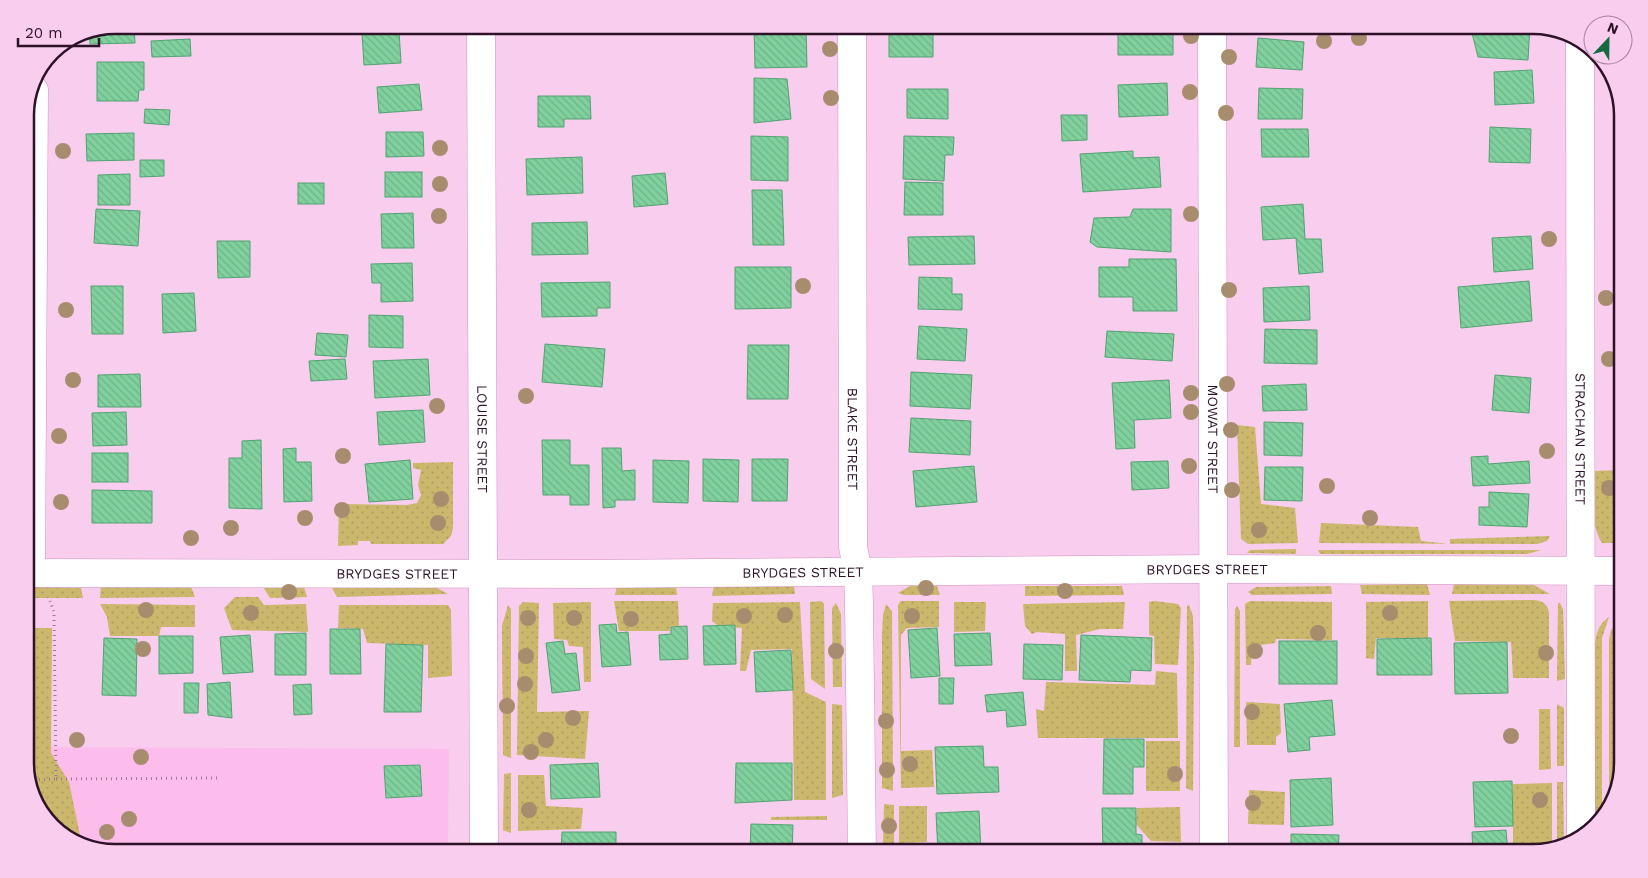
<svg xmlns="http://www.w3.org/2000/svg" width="1648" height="878" font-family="'Work Sans',sans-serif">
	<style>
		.built { fill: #fcbded }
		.grass { fill: url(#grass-dots) }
		.building { fill: url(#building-back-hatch); stroke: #52a272 }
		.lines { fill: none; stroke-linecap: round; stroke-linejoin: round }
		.minor-casing { stroke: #d48fc4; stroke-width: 29 }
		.path { stroke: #9d7994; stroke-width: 3; stroke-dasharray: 1 4; stroke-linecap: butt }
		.minor { stroke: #fff; stroke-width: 28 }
		.tree { fill: #a88c6e }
		.labels { text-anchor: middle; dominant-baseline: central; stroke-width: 5; stroke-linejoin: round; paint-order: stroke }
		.street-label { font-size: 14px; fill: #2e1328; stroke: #f9cded }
		.rim { fill: none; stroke: #2e1328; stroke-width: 2.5 }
	</style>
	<defs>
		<pattern id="grass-dots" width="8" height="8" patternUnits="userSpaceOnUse" patternTransform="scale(1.25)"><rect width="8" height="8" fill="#ccb86c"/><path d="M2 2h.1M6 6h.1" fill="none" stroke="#b09d5e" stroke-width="1.8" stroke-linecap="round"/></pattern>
		<pattern id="building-back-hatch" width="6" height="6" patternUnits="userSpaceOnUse" patternTransform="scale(1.25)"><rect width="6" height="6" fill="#80d19e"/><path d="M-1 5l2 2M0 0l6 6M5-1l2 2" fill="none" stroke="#6fb388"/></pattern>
	</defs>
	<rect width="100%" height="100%" fill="#f9cded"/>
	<!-- built -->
	<polygon class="built" points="25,747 449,749 448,853 115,853 75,844 40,813 25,769"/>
	<!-- grass -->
	<g class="grass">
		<polygon points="1237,425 1255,427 1261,504 1295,508 1298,543 1248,544 1241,539"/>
		<polygon points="453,462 453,528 451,536 443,544 371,544 370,541 358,541 358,545 338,546 339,504 407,505 417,503 421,495 418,485 421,470 413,468 413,463"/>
		<path d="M1623 470V543H1602C1589 522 1594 495 1594 471Z"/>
		<polygon points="1321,523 1418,527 1421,541 1450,544 1450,539 1550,536 1547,541 1537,544 1319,543"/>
		<polygon points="1296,549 1296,554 1247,553 1250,550"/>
		<polygon points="1318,550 1541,550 1527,554 1320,554"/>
		<polygon points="1427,584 1430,595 1362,594 1360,585"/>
		<polygon points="1454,584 1532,584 1550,594 1452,594"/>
		<polygon points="617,585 676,586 677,595 615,595"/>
		<polygon points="912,585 937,586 940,595 904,595 898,593"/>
		<polygon points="101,586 191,587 195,597 100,598"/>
		<polygon points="410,586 437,588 448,594 337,597 332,588"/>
		<polygon points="714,586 794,586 795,594 712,596"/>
		<polygon points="1025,586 1122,586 1124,595 1025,596"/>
		<polygon points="1331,586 1332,594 1252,595 1248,592 1256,587 1265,587"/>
		<polygon points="25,587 81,588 83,598 25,598"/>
		<polygon points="263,587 304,587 307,597 270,598"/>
		<polygon points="235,597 258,597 264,605 306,604 308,632 232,630 224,608"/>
		<path d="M1534 600C1543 601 1547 603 1549 613V678H1513L1511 642 1455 641 1449 601Z"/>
		<polygon points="614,601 678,601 679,626 671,626 670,631 619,631"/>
		<polygon points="821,601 824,604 825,689 811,679 810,602"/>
		<polygon points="901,601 939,601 939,627 907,628 901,635 901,751 932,750 934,787 901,788 898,605"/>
		<polygon points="1155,601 1178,604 1181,608 1178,665 1155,664 1154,636 1149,635 1149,602"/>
		<polygon points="1250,601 1332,602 1332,640 1276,639 1275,643 1252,646 1251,665 1246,665 1245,604"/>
		<polygon points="1428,601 1428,638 1376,638 1374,659 1366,658 1366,602"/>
		<polygon points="523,602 539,603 537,712 589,711 585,759 517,755 519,606"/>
		<polygon points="591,602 591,682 584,682 583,647 569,646 567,640 554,639 553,603"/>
		<polygon points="800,602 805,692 826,702 826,800 794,800 792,649 751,650 746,671 740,671 742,628 717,625 712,621 713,603"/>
		<polygon points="954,602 986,602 985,631 954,632"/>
		<polygon points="1125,602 1123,629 1100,629 1076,635 1077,671 1065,671 1065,634 1037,632 1032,634 1025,626 1023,604"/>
		<polygon points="836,603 841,614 842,687 833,687 832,608"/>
		<polygon points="1558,603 1560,603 1563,609 1565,679 1557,681"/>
		<polygon points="100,604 195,605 195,627 161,627 159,636 110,636 107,617"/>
		<polygon points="886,604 892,611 893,791 882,788 882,636 883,615"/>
		<polygon points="339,605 448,605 451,610 452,676 428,678 428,645 367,643 363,629 338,628"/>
		<polygon points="508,605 511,609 511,758 503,755 502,626"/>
		<polygon points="1189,605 1193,616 1194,658 1193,791 1186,788 1187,606"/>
		<polygon points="1237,606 1240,611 1240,747 1234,747 1235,609"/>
		<path d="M1609 617 1602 638V815L1594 824V652C1596 637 1596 626 1609 617Z"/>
		<polygon points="1623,617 1623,763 1614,803 1609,807 1609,639 1611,630"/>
		<polygon points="25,628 52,628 51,753 69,782 82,845 75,844 40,813 25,769"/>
		<polygon points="1156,671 1177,673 1178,738 1038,738 1036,709 1044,711 1046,682 1155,685"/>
		<polygon points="1246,702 1280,704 1281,733 1276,737 1276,745 1247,745"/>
		<polygon points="832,704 842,705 843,795 832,798"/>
		<polygon points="1557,704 1564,708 1564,766 1557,766"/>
		<polygon points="1539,709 1550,709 1551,769 1539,770"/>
		<rect x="1146" y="741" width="34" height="50"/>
		<polygon points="511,773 511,833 503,830 504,774"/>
		<polygon points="518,775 544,775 546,806 583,808 581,829 518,831"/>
		<polygon points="1557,782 1563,782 1564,845 1557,847"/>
		<polygon points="1552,783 1552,848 1533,853 1513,853 1513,784"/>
		<polygon points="1249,790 1285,792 1284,825 1248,824"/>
		<polygon points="884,804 894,805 894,845 883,845"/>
		<polygon points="899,806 927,806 927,842 899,843"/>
		<polygon points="1180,807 1181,842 1151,841 1136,824 1137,808"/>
		<polygon points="827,816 827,820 771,820 771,817"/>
	</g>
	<!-- building -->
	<g class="building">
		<polygon points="115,25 134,25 135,43 90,44 89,30"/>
		<polygon points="754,25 806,25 807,67 755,68"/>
		<polygon points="889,25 908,25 908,30 933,30 933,57 889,57"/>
		<polygon points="1145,25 1173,25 1173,55 1118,55 1118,29 1145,29"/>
		<polygon points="1254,25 1303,25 1303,33 1254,30"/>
		<polygon points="1473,25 1530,25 1528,60 1478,57 1472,33"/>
		<polygon points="399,31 401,63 364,65 362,33"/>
		<polygon points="1258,38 1304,42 1302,70 1256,67"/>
		<polygon points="190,39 191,56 152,57 151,41"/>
		<polygon points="97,62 144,62 144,90 139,90 138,101 97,101"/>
		<polygon points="1532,70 1534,103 1495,105 1494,72"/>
		<polygon points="754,78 787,79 791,119 754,123"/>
		<polygon points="1167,83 1168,115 1119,117 1118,85"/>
		<polygon points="419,84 422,110 379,113 377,87"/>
		<polygon points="1259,88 1303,89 1302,119 1258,119"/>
		<polygon points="907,89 948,89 948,119 907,118"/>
		<polygon points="538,96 590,96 591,119 564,119 564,127 538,127"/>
		<polygon points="145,109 170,110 169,125 144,123"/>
		<polygon points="1061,115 1087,115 1087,140 1062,141"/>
		<polygon points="1490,127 1531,129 1530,163 1489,162"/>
		<polygon points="1261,129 1308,129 1309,157 1262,157"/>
		<polygon points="386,132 423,132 424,156 386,157"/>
		<polygon points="134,133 134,160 87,161 86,134"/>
		<polygon points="751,136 788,137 788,181 751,180"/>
		<polygon points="904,136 954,137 953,155 945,155 944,181 903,179"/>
		<polygon points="1133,151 1133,158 1159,157 1161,187 1083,192 1080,154"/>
		<polygon points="582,157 583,193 527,195 526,159"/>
		<polygon points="140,160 164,160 164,176 140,177"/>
		<rect x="385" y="172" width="37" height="25"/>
		<polygon points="665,173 668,204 634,207 632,176"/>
		<polygon points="130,174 130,205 98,205 98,175"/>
		<polygon points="905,182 943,183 943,215 904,215"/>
		<rect x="298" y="183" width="26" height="21"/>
		<polygon points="752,190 782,190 784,245 753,245"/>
		<polygon points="1303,204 1305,239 1321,239 1323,272 1299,274 1296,238 1263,240 1261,207"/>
		<polygon points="96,209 140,211 138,246 94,243"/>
		<polygon points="1133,209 1171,209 1171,252 1097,247 1090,242 1094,218 1130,217"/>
		<polygon points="413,213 414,248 382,248 381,214"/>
		<polygon points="587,222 588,254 532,255 532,223"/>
		<polygon points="974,236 975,264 909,265 908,237"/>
		<polygon points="1531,236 1533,269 1494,272 1492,238"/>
		<polygon points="217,241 250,241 250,277 218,278"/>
		<polygon points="1129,259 1176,259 1177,311 1133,311 1133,297 1099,297 1099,267 1129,267"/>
		<polygon points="412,263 413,301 381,302 381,283 372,283 371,264"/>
		<polygon points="735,267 791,267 791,308 735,309"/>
		<polygon points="919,277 952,278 952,294 962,294 962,310 918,309"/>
		<polygon points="1529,281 1532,321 1461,328 1458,287"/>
		<polygon points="610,282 610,308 597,308 597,316 542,317 541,283"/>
		<polygon points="91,286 123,286 123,334 92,334"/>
		<polygon points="1309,286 1310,320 1264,322 1263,288"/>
		<polygon points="194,293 196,331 163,333 162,294"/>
		<polygon points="369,315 403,316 403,348 369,347"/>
		<polygon points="919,326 967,329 965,361 917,359"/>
		<polygon points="1265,329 1317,330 1317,364 1264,363"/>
		<polygon points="1107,331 1174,334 1172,361 1105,357"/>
		<polygon points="317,333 348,335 346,357 315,355"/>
		<polygon points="545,344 605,349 602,387 542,382"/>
		<polygon points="748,345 789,345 788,399 747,399"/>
		<polygon points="345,359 347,379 311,381 309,361"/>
		<polygon points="428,359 430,395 375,398 373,361"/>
		<polygon points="911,372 972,375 970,409 910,406"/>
		<polygon points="140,374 141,407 98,407 98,375"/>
		<polygon points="1495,375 1531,378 1529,413 1492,410"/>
		<polygon points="1169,380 1171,418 1134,420 1135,448 1116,449 1112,383"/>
		<polygon points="1306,384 1307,410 1263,411 1262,386"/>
		<polygon points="423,410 425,442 379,445 377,412"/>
		<polygon points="126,412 127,445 93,446 92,413"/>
		<polygon points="911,418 971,421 970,455 909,452"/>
		<polygon points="1264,422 1303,423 1302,456 1264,455"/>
		<polygon points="261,440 262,509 229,508 229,458 242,458 242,441"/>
		<polygon points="542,440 570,440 570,465 589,465 589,505 570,505 570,495 543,495"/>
		<polygon points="296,448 296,462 311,462 312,501 284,502 283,449"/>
		<polygon points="602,448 621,448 622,471 635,470 635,500 615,500 615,507 603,508"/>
		<rect x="92" y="453" width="36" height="29"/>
		<polygon points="1488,456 1488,464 1529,461 1530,483 1473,486 1471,457"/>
		<polygon points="703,459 739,460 738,502 703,501"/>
		<polygon points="752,459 788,459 787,501 752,501"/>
		<polygon points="410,460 413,499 369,502 365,464"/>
		<polygon points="653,460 689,461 688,503 653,502"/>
		<polygon points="1168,461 1169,488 1132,490 1131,462"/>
		<polygon points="974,466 977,502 916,507 913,471"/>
		<polygon points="1265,467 1303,467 1302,501 1264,500"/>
		<polygon points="92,490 152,491 152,523 92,523"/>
		<polygon points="1489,492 1529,494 1527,527 1479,525 1479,507 1489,507"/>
		<polygon points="616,624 617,633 628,632 631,665 602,667 599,625"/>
		<polygon points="735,625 736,664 704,665 703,626"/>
		<polygon points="687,626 688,659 660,660 659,635 671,634 671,627"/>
		<polygon points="937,628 940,676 911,678 908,630"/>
		<polygon points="330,629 360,629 361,674 330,674"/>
		<polygon points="306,633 306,675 275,675 275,634"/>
		<polygon points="990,633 992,665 955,666 954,634"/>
		<polygon points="250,635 253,672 223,674 220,637"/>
		<polygon points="1081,635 1152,638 1151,671 1131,670 1130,682 1079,680"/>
		<polygon points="159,636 193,636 193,673 159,674"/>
		<polygon points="104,638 137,639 136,696 102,695"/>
		<polygon points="1431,638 1432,675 1377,675 1377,639"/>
		<polygon points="563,641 565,654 576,653 580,690 552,693 546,643"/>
		<rect x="1279" y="641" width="58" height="43"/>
		<polygon points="1507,642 1508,693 1455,694 1454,643"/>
		<polygon points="386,644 423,645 421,712 384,712"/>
		<polygon points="1024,644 1063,645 1062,680 1023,679"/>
		<polygon points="791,650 793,690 756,692 754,652"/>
		<polygon points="939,678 954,678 953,704 939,704"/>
		<polygon points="230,682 232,718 208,715 207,684"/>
		<polygon points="184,683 199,683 198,713 184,713"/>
		<polygon points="311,684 312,714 294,715 293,685"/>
		<polygon points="1023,692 1026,725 1007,727 1006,710 987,712 985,695"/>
		<polygon points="1332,700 1335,735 1309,737 1310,750 1288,752 1284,704"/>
		<polygon points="1104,739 1144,739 1144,767 1133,767 1133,794 1103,794"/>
		<polygon points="983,746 984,767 998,767 999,792 937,794 935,747"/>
		<polygon points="598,763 600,797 551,799 550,765"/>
		<polygon points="736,763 792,763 792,800 735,803"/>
		<polygon points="420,765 422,796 386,798 384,766"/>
		<polygon points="1331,778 1333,825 1291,827 1290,780"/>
		<polygon points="1512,781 1513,826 1475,827 1473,782"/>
		<polygon points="1102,808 1136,808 1136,834 1142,835 1142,853 1103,853"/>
		<polygon points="979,811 981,852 938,853 936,813"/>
		<polygon points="751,824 793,825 792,853 750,853"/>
		<polygon points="1506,830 1508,853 1473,853 1472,832"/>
		<polygon points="562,832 616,832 616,853 561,853"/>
		<polygon points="1291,834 1339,835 1338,853 1291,853"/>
	</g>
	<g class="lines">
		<defs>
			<g id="minor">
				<path id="s1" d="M481 25 484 853"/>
				<path id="s2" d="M852 25 853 547 858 572 859 603 862 853"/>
				<path id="s3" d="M1212 25 1214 853"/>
				<path id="s4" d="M1580 40 1581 838"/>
				<path id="s5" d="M25 573 590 574 1213 569 1623 571"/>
				<polyline points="31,573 34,90"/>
			</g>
		</defs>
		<!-- minor casing -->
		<use href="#minor" class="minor-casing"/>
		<!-- path -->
		<g class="path">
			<polyline points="56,779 220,778"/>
			<polyline points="29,780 56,779 54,612 50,601"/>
		</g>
		<!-- minor -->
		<use href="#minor" class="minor"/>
	</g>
	<!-- trees -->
	<g class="tree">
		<circle cx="1191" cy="36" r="8"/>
		<circle cx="1359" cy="38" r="8"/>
		<circle cx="1324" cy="41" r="8"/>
		<circle cx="830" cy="49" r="8"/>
		<circle cx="1229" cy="57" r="8"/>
		<circle cx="1190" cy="92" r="8"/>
		<circle cx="831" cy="98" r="8"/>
		<circle cx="1226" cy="113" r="8"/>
		<circle cx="440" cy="148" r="8"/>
		<circle cx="63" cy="151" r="8"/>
		<circle cx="440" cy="184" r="8"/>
		<circle cx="1191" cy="214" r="8"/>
		<circle cx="439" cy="216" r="8"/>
		<circle cx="1549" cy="239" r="8"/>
		<circle cx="803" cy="286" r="8"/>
		<circle cx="1229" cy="290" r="8"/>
		<circle cx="1606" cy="298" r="8"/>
		<circle cx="66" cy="310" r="8"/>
		<circle cx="1609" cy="359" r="8"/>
		<circle cx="73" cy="380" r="8"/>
		<circle cx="1227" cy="384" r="8"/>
		<circle cx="1191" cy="393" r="8"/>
		<circle cx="526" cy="396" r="8"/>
		<circle cx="437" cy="406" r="8"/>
		<circle cx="1191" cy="412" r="8"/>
		<circle cx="1231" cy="430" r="8"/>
		<circle cx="59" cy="436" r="8"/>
		<circle cx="1547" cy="451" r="8"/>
		<circle cx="343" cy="456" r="8"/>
		<circle cx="1189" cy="466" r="8"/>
		<circle cx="1327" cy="486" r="8"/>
		<circle cx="1609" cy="488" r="8"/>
		<circle cx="1232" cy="490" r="8"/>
		<circle cx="441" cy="499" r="8"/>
		<circle cx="61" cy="502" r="8"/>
		<circle cx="342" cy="510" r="8"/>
		<circle cx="305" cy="518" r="8"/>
		<circle cx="1370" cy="518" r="8"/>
		<circle cx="438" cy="523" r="8"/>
		<circle cx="231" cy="528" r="8"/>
		<circle cx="1259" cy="530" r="8"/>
		<circle cx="191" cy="538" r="8"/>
		<circle cx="926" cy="588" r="8"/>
		<circle cx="1065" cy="591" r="8"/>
		<circle cx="289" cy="592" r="8"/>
		<circle cx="146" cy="610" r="8"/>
		<circle cx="251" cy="613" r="8"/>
		<circle cx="1390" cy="613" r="8"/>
		<circle cx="785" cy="615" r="8"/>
		<circle cx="744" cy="616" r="8"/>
		<circle cx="912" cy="616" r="8"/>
		<circle cx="528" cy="618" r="8"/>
		<circle cx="574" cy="618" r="8"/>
		<circle cx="631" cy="619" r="8"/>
		<circle cx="1318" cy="633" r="8"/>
		<circle cx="143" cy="649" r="8"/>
		<circle cx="836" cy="651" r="8"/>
		<circle cx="1255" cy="651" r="8"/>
		<circle cx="1546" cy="653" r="8"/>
		<circle cx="526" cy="656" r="8"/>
		<circle cx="525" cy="684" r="8"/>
		<circle cx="507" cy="706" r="8"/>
		<circle cx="1252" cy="712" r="8"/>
		<circle cx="573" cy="718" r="8"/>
		<circle cx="886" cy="721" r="8"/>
		<circle cx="1511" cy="736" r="8"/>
		<circle cx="77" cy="740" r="8"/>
		<circle cx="546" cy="740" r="8"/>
		<circle cx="531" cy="752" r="8"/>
		<circle cx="141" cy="757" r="8"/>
		<circle cx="910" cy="764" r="8"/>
		<circle cx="887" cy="770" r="8"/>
		<circle cx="1175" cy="774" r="8"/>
		<circle cx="1540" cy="800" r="8"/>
		<circle cx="1253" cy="803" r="8"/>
		<circle cx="529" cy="810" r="8"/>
		<circle cx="129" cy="819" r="8"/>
		<circle cx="889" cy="826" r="8"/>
		<circle cx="107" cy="832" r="8"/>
	</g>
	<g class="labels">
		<!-- street labels -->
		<g class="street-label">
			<text stroke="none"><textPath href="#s1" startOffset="414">LOUISE STREET</textPath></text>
			<text stroke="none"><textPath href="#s2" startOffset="414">BLAKE STREET</textPath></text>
			<text stroke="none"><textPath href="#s3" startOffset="414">MOWAT STREET</textPath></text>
			<text stroke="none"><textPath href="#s4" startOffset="399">STRACHAN STREET</textPath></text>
			<text stroke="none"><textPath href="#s5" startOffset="1182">BRYDGES STREET</textPath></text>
			<text stroke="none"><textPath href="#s5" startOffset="778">BRYDGES STREET</textPath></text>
			<text stroke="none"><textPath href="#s5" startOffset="372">BRYDGES STREET</textPath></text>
		</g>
	</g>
	<!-- crop -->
	<path d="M0 0H1648V878H0ZM115 34H1533A81 81 0 0 1 1614 115V763A81 81 0 0 1 1533 844H115A81 81 0 0 1 34 763V115A81 81 0 0 1 115 34Z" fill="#f9cded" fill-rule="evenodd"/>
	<path class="rim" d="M115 34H1533A81 81 0 0 1 1614 115V763A81 81 0 0 1 1533 844H115A81 81 0 0 1 34 763V115A81 81 0 0 1 115 34Z"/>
	<!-- north arrow -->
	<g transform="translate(1608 40) rotate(22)"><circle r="24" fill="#f9cded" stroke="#a8839e"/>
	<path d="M0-4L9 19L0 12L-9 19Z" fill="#126c3f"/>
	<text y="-8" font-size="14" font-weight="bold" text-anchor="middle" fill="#2e1328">N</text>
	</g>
	<!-- scale -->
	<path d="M18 38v8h81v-8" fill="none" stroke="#2e1328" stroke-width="2.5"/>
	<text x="25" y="38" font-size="15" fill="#2e1328" stroke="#f9cded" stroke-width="4" paint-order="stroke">20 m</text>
</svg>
